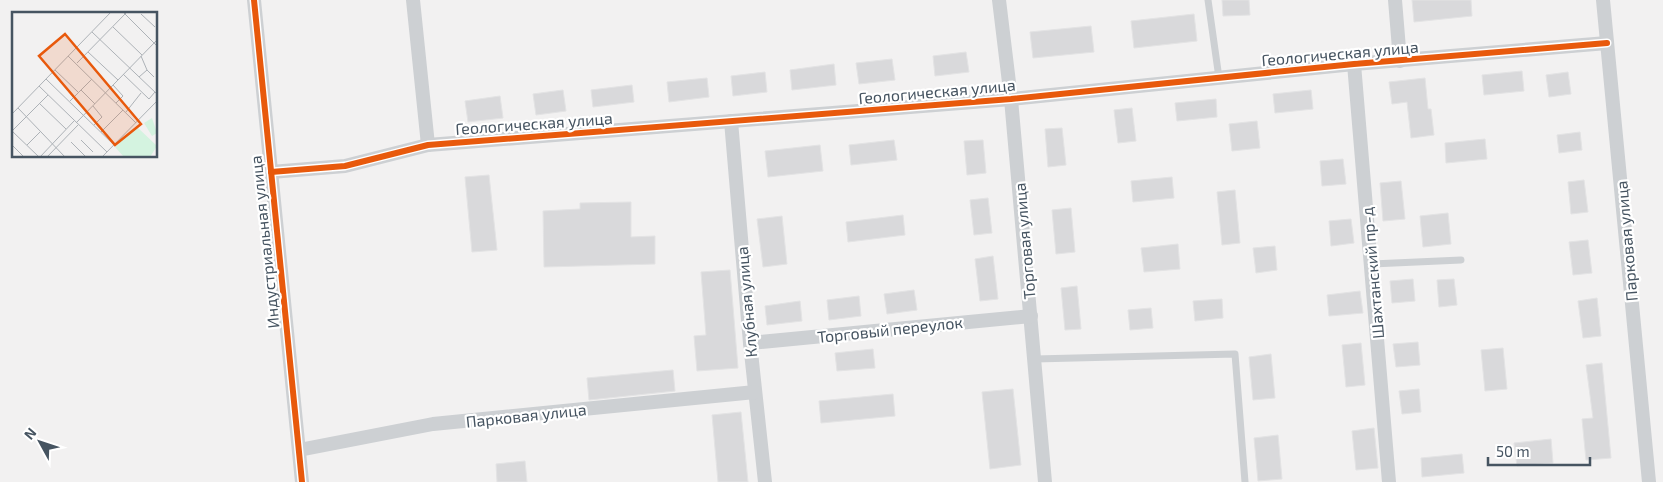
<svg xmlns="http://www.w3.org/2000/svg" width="1663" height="482" font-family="'Exo 2',sans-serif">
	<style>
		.building { fill: #d9d9db; stroke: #e3e3e4 }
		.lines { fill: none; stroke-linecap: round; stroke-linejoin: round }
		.lane { stroke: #cdd0d3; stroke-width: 7 }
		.street { stroke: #cdd0d3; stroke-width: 14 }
		.cycleway-casing { stroke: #fff; stroke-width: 9 }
		.cycleway { stroke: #e8590c; stroke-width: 6 }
		.labels { text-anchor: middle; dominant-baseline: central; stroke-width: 4.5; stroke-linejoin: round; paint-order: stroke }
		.street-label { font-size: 16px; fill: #465461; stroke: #fff }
		.inset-road { fill: none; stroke: #adb2b7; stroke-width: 1 }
		.view { fill: #e8590c; fill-opacity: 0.15; stroke: #e8590c; stroke-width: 2.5 }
		.inset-edge { fill: none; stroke: #465461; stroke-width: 2.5 }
	</style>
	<rect width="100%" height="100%" fill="#f2f1f1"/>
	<!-- building -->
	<g class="building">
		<polygon points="1222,0 1249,0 1250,15 1223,16"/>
		<polygon points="1412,0 1471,0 1472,16 1414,22"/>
		<polygon points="1194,14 1197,41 1134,48 1131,21"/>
		<polygon points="1091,26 1094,52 1033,58 1030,32"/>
		<polygon points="966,52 969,72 935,76 933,56"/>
		<polygon points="892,59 895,80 859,84 856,63"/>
		<polygon points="834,64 836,85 792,90 790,70"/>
		<polygon points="1522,71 1524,91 1484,95 1482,75"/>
		<polygon points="765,72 767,92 733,96 731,76"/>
		<polygon points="1568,72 1571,94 1549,97 1546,75"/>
		<polygon points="707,78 709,97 669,102 667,82"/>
		<polygon points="1425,78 1428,109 1431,109 1434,135 1411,138 1407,102 1392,104 1389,82"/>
		<polygon points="632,85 634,102 593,107 591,90"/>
		<polygon points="563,90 566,111 536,115 533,94"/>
		<polygon points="1311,90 1313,109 1275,113 1273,94"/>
		<polygon points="500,96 503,118 468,122 465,101"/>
		<polygon points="1216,99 1217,117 1177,121 1175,103"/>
		<polygon points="1132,108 1136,141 1118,143 1114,110"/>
		<polygon points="1257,121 1260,148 1232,151 1229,124"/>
		<polygon points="1062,128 1066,165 1048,167 1045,129"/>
		<polygon points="1580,132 1582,150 1559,153 1557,135"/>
		<polygon points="1485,139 1487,159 1446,163 1445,143"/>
		<polygon points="894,140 897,160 851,165 849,145"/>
		<polygon points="983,140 986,173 967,175 964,141"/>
		<polygon points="820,145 823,171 768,177 765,151"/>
		<polygon points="1343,159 1346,184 1322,186 1320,161"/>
		<polygon points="489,175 497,250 472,252 465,177"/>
		<polygon points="1172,177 1174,198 1133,202 1131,181"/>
		<polygon points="1584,180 1588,212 1571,214 1568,182"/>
		<polygon points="1401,181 1405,219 1383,221 1380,183"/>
		<polygon points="1235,190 1240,243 1222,245 1217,192"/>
		<polygon points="988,198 992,233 974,235 970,200"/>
		<polygon points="631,202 631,237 655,236 655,264 544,267 543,211 580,209 580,203"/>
		<polygon points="1071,208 1075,252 1056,254 1052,210"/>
		<polygon points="1448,213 1451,244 1423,247 1420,216"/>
		<polygon points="903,215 905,235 848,242 846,222"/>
		<polygon points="782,216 787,264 763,267 757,219"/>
		<polygon points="1351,219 1354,243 1331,246 1329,221"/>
		<polygon points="1588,240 1592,273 1573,275 1569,242"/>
		<polygon points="1178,244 1180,269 1144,272 1141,248"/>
		<polygon points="1275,246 1277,270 1256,273 1253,248"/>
		<polygon points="993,256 998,299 980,301 975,259"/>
		<polygon points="730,270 738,368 697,371 694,336 706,335 701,272"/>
		<polygon points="1413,279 1415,301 1392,303 1390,281"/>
		<polygon points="1454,279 1457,305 1439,307 1437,280"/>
		<polygon points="1077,286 1081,329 1065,330 1061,288"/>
		<polygon points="914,290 917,310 887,314 884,294"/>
		<polygon points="1360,291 1363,313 1329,316 1327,295"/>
		<polygon points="859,296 861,316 829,320 827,300"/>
		<polygon points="1597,298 1601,336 1583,338 1578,301"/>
		<polygon points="1222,299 1223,318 1195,321 1193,301"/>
		<polygon points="800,301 802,321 767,325 765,306"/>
		<polygon points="1151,308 1153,328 1130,330 1128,310"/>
		<polygon points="1418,342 1420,365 1396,367 1393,344"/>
		<polygon points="1361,343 1365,385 1346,387 1342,345"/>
		<polygon points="1503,348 1507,389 1485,391 1481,350"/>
		<polygon points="873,349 875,368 837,371 835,353"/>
		<polygon points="1271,354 1275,398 1253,400 1249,357"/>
		<polygon points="1602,363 1611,458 1586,460 1582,419 1593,418 1586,365"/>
		<polygon points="673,370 675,391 589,400 587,378"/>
		<polygon points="1013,389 1021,465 990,469 982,392"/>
		<polygon points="1419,389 1421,412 1402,414 1399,391"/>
		<polygon points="893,394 895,416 821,423 819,401"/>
		<polygon points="741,412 748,482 718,482 712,415"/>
		<polygon points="1374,428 1378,468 1356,470 1352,431"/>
		<polygon points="1278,435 1282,479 1258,481 1254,438"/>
		<polygon points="1551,439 1553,463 1517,466 1514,443"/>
		<polygon points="1462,454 1464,473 1422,477 1421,458"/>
		<polygon points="525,461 527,482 497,482 496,464"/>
	</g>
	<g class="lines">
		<!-- lane -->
		<g class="lane">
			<polyline points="1208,0 1219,78"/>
			<polyline points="1372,264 1461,260"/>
			<polyline points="1035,359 1235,354 1245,482"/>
		</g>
		<!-- street -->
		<g class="street">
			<polyline points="254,0 302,482"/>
			<polyline points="413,0 428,145"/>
			<polyline points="999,0 1011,99 1045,482"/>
			<polyline points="1395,0 1400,61"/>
			<polyline points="1603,0 1649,482"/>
			<polyline points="1354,64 1389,482"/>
			<polyline points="731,121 750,343 765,482"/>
			<polyline points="271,172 345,166 428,145 1011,99 1354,64 1607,43"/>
			<polyline points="750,343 1031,316"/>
			<polyline points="299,450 433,424 755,392"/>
		</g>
		<defs>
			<g id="cycleway">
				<polyline points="254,0 302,482"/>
				<polyline points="271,172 345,166 428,145 1011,99 1354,64 1607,43"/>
			</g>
		</defs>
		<!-- cycleway casing -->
		<use href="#cycleway" class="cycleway-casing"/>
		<!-- cycleway -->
		<use href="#cycleway" class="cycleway"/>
	</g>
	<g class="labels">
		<!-- street labels -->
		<g class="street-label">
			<text transform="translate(1340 53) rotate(-5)">Геологическая улица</text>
			<text transform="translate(937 91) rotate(-5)">Геологическая улица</text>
			<text transform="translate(534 123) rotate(-4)">Геологическая улица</text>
			<text transform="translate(1024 241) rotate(-95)">Торговая улица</text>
			<text transform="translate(1626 241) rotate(-95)">Парковая улица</text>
			<text transform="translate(264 242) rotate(-96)">Индустриальная улица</text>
			<text transform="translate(1372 273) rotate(-95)">Шахтанский пр-д</text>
			<text transform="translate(746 302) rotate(-95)">Клубная улица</text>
			<text transform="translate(890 329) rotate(-6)">Торговый переулок</text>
			<text transform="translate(526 415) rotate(-6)">Парковая улица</text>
		</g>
	</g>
	<!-- overview -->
	<g transform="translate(12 12)">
		<rect width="145" height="145" fill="#f2f1f1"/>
		<path d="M140 106 145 121 140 124 132 111ZM125 115 145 134 138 145H112L103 135Z" fill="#d4f3e0"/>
		<path class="inset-road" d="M111 0 145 34M129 2 143 15M101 15 130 43M80 20 145 82M76 40 106 68M56 44 124 111M129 44 135 58M65 51 115 0M43 58 66 80M111 62 137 87 143 80M127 65 135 58 142 65M34 67 102 133M101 73 111 84 104 91M27 74 95 140M69 78 83 92M58 89 80 67M27 91 54 117M81 94 90 105 82 113M6 96 53 145M114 100 129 81M0 102 99 0M64 111 145 28M0 119 36 83M0 119 27 145M89 120 111 98M69 128 81 140M59 130 74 145M0 133 12 145M15 133 28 120M28 145 62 109M35 145 66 113M90 145 145 89"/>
		<path class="view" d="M53 22 129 112 103 133 27 44Z"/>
		<rect width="145" height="145" class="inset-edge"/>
	</g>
	<!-- north arrow -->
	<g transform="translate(40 442) rotate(310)" stroke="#ffffff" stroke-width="4" paint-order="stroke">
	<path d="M0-4L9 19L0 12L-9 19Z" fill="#465461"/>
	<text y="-8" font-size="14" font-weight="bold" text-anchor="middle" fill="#465461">N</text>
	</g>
	<!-- scale -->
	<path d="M1488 457v8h102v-8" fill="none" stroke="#465461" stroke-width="2.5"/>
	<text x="1496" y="457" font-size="15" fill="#465461" stroke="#ffffff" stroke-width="4" paint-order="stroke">50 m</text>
</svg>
